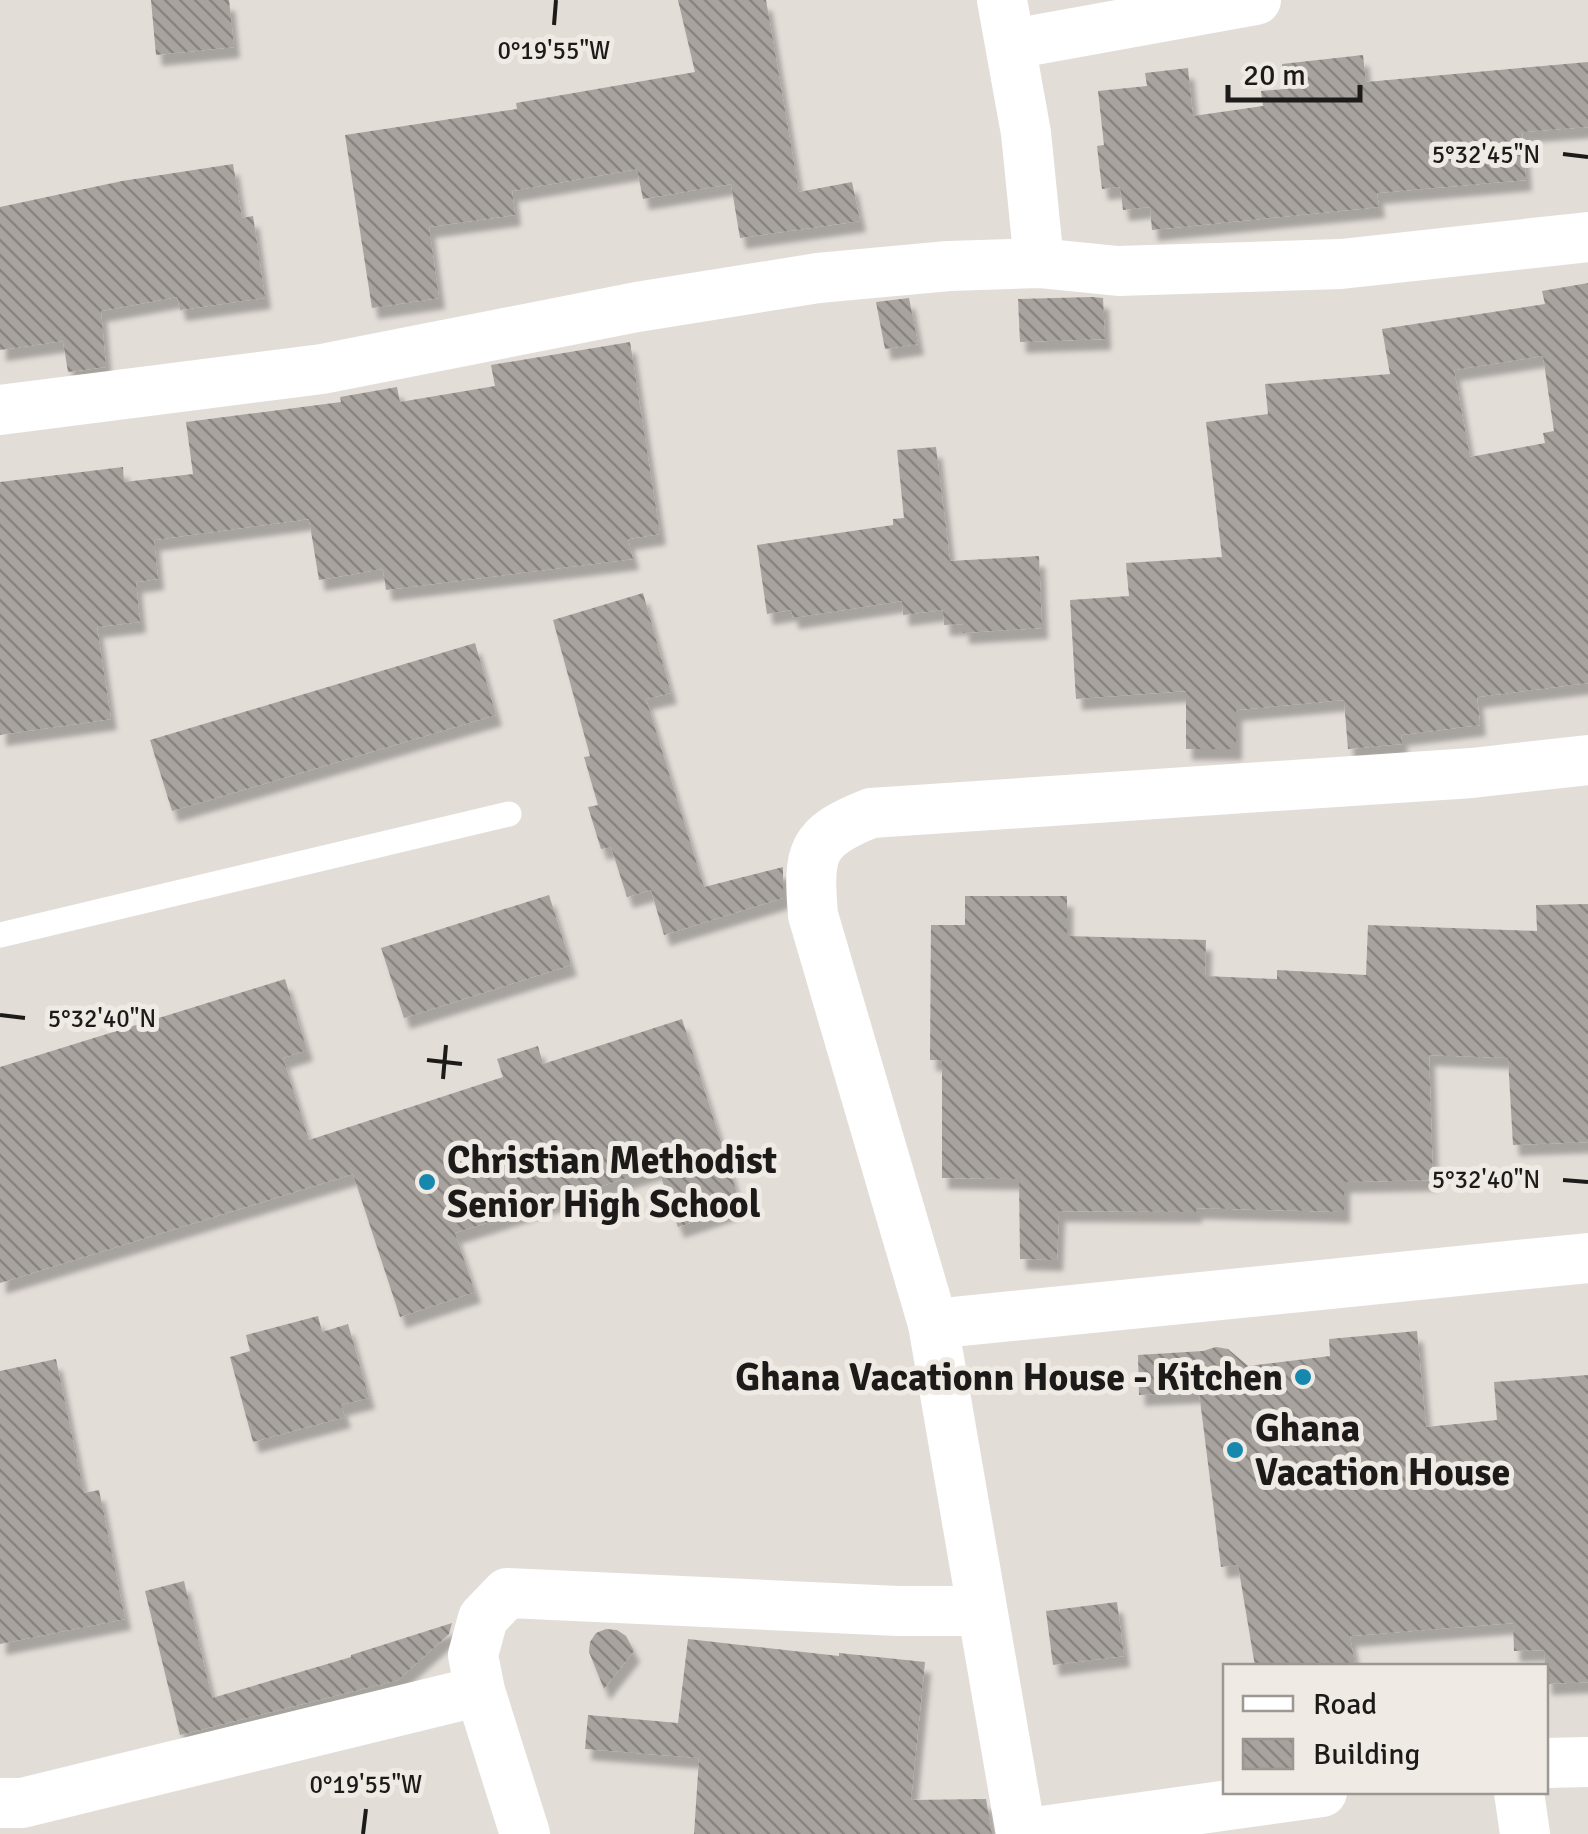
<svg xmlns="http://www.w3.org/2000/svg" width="1588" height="1834" font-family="Signika,sans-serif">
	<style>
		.building { fill: url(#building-back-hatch); fill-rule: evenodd; filter: url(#shadow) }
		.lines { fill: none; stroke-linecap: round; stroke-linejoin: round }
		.lane { stroke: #fff; stroke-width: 25 }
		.street { stroke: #fff; stroke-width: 50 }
		.ticks { fill: none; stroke: #1d1b19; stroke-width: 4 }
		.poi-dot { fill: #1687ad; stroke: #f0eae5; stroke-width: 4 }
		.labels { text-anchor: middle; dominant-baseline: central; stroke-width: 10; stroke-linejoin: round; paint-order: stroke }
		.poi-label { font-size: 38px; font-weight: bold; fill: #1d1b19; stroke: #f0eae5; text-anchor: start }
		.ticks-label { font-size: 25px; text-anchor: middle; fill: #1d1b19; stroke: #f0eae5; stroke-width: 10; stroke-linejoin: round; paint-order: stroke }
	</style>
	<defs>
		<pattern id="building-back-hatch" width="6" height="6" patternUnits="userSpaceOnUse" patternTransform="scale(2.5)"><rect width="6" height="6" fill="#a8a39e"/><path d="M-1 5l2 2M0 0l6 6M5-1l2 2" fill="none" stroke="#888480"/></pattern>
		<filter id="shadow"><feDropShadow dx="6" dy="11" stdDeviation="2.5" flood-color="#0004"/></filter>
	</defs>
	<rect width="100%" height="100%" fill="#e3ddd8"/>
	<!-- building -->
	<g class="building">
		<polygon points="151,0 229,0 234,47 156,55"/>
		<polygon points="678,0 766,0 799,192 852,182 860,221 740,238 731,184 643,199 637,169 512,191 515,215 429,227 439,298 372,308 345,135 517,109 516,103 695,72"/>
		<polygon points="1363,55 1366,82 1588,62 1588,127 1522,132 1526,180 1377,193 1379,207 1152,230 1150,207 1123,210 1120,187 1102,189 1097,146 1104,145 1098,91 1147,86 1145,73 1188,68 1193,116 1263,106 1261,91 1285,89 1282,64"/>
		<polygon points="233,164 242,218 253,216 265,298 180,310 177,297 101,311 106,367 68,372 63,341 0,350 0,207 122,181"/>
		<path d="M1588 283V683L1477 697 1480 725 1401 735 1402 744 1348 749 1344 700 1236 710V749H1186V691L1076 699 1070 600 1129 596 1126 563 1222 557 1206 422 1268 414 1265 384 1390 374 1382 329 1545 304 1542 291ZM1543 356 1554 431 1543 433 1545 443 1470 457 1454 370Z"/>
		<polygon points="1092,297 1103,298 1105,339 1020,342 1018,299"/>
		<polygon points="909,298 918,344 885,349 876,302"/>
		<polygon points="630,342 660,534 628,539 633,559 386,590 383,569 319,580 309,519 154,540 158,579 136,582 140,622 97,627 111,719 0,735 0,482 123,467 124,482 193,474 186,422 341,402 340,397 397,387 400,402 495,386 491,365"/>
		<polygon points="936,447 950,561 1039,556 1042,628 963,633 963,624 944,625 943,610 903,615 902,601 793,618 791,610 767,614 757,545 893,525 893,519 904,518 897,450"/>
		<polygon points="643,593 671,693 646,699 704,887 783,867 783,898 664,935 651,890 627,897 611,847 601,849 588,807 598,805 584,757 590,756 553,620"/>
		<polygon points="475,643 496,715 172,811 150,740"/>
		<polygon points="549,895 571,965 404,1018 381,948"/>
		<polygon points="965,896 1067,896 1067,936 1206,940 1205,976 1277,979 1277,970 1366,975 1368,925 1537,931 1536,905 1588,904 1588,1142 1513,1145 1508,1058 1429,1055 1433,1180 1344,1182 1344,1212 1196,1208 1196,1212 1059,1211 1057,1260 1020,1259 1019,1179 942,1178 942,1060 930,1060 931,925 965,925"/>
		<polygon points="285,979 307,1050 283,1058 309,1140 503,1077 497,1059 538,1046 543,1064 682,1019 741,1206 678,1227 658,1168 455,1233 475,1292 400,1317 353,1174 0,1283 0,1067"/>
		<polygon points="318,1316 322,1332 348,1324 369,1398 341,1405 345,1417 253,1442 230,1357 250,1351 246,1335"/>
		<polygon points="1417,1331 1426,1427 1497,1420 1494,1382 1588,1375 1588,1682 1546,1684 1544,1650 1514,1651 1513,1623 1350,1636 1355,1666 1255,1666 1238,1565 1221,1567 1199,1392 1139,1395 1138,1355 1203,1351 1216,1347 1228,1349 1248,1366 1330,1356 1329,1339"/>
		<polygon points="56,1359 84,1493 99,1490 125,1619 0,1644 0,1371"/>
		<polygon points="184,1581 212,1698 351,1657 351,1655 452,1623 449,1634 398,1680 180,1735 145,1591"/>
		<polygon points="1117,1602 1124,1656 1053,1665 1046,1611"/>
		<polygon points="606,1629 617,1630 626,1636 634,1651 604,1689 589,1652 590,1642 596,1633"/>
		<polygon points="688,1639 839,1656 839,1653 925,1662 911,1800 986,1799 992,1834 694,1834 699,1758 585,1749 588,1715 678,1723"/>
	</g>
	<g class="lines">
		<!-- lane -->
		<polyline class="lane" points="0,935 509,814"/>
		<!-- street -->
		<g class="street">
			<polyline points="1002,0 1026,133 1039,263"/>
			<polyline points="1013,44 1256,0"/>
			<polyline points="0,410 322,369 637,307 818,278 949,266 1039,263 1118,271 1341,264 1588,237"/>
			<polyline points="933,1324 1588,1258"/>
			<polyline points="1546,1763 1588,1762"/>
			<polyline points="1519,1792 1525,1834"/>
			<polyline points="0,1803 22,1803 480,1691"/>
			<polyline points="525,1834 480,1691 473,1655 483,1618 507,1593 898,1611 981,1611"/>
			<path d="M1021 1834 933 1324 813 915C808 852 810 837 871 813L1472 773 1588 760"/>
			<polyline points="1021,1834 1322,1792"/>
		</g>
	</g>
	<!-- ticks -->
	<path class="ticks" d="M554 25 556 0M1563 154 1588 157M0 1015 25 1018M427 1060 462 1064M443 1079 446 1045M1563 1180 1588 1182M363 1834 366 1809"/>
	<!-- markers -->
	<g class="poi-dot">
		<circle cx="427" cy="1182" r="10"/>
		<circle cx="1303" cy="1377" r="10"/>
		<circle cx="1235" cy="1450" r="10"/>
	</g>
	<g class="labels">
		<!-- poi labels -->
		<g class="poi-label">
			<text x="447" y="1160">Christian Methodist<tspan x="447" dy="44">Senior High School</tspan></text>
			<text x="1283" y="1377" text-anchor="end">Ghana Vacationn House - Kitchen</text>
			<text x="1255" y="1428">Ghana<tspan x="1255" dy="44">Vacation House</tspan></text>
		</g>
	</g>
	<g class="ticks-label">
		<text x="554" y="59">0°19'55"W</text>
		<text x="1486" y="163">5°32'45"N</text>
		<text x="102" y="1027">5°32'40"N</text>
		<text x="1486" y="1188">5°32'40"N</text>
		<text x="366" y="1793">0°19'55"W</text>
	</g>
	<!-- legend -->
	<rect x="1223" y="1664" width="325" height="130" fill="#f0eae5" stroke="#9c9793" stroke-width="2.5"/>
	<rect x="1243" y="1696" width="50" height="15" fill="#ffffff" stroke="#9c9793" stroke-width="2.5"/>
	<text x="1313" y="1714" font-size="30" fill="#1d1b19">Road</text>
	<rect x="1243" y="1739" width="50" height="30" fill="url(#building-back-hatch)" stroke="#9c9793" stroke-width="2.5"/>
	<text x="1313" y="1764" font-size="30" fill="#1d1b19">Building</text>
	<!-- scale -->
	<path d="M1228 85v15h132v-15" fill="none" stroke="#1d1b19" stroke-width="5"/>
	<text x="1243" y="85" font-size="30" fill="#1d1b19" stroke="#f0eae5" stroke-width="8" paint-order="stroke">20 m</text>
</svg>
